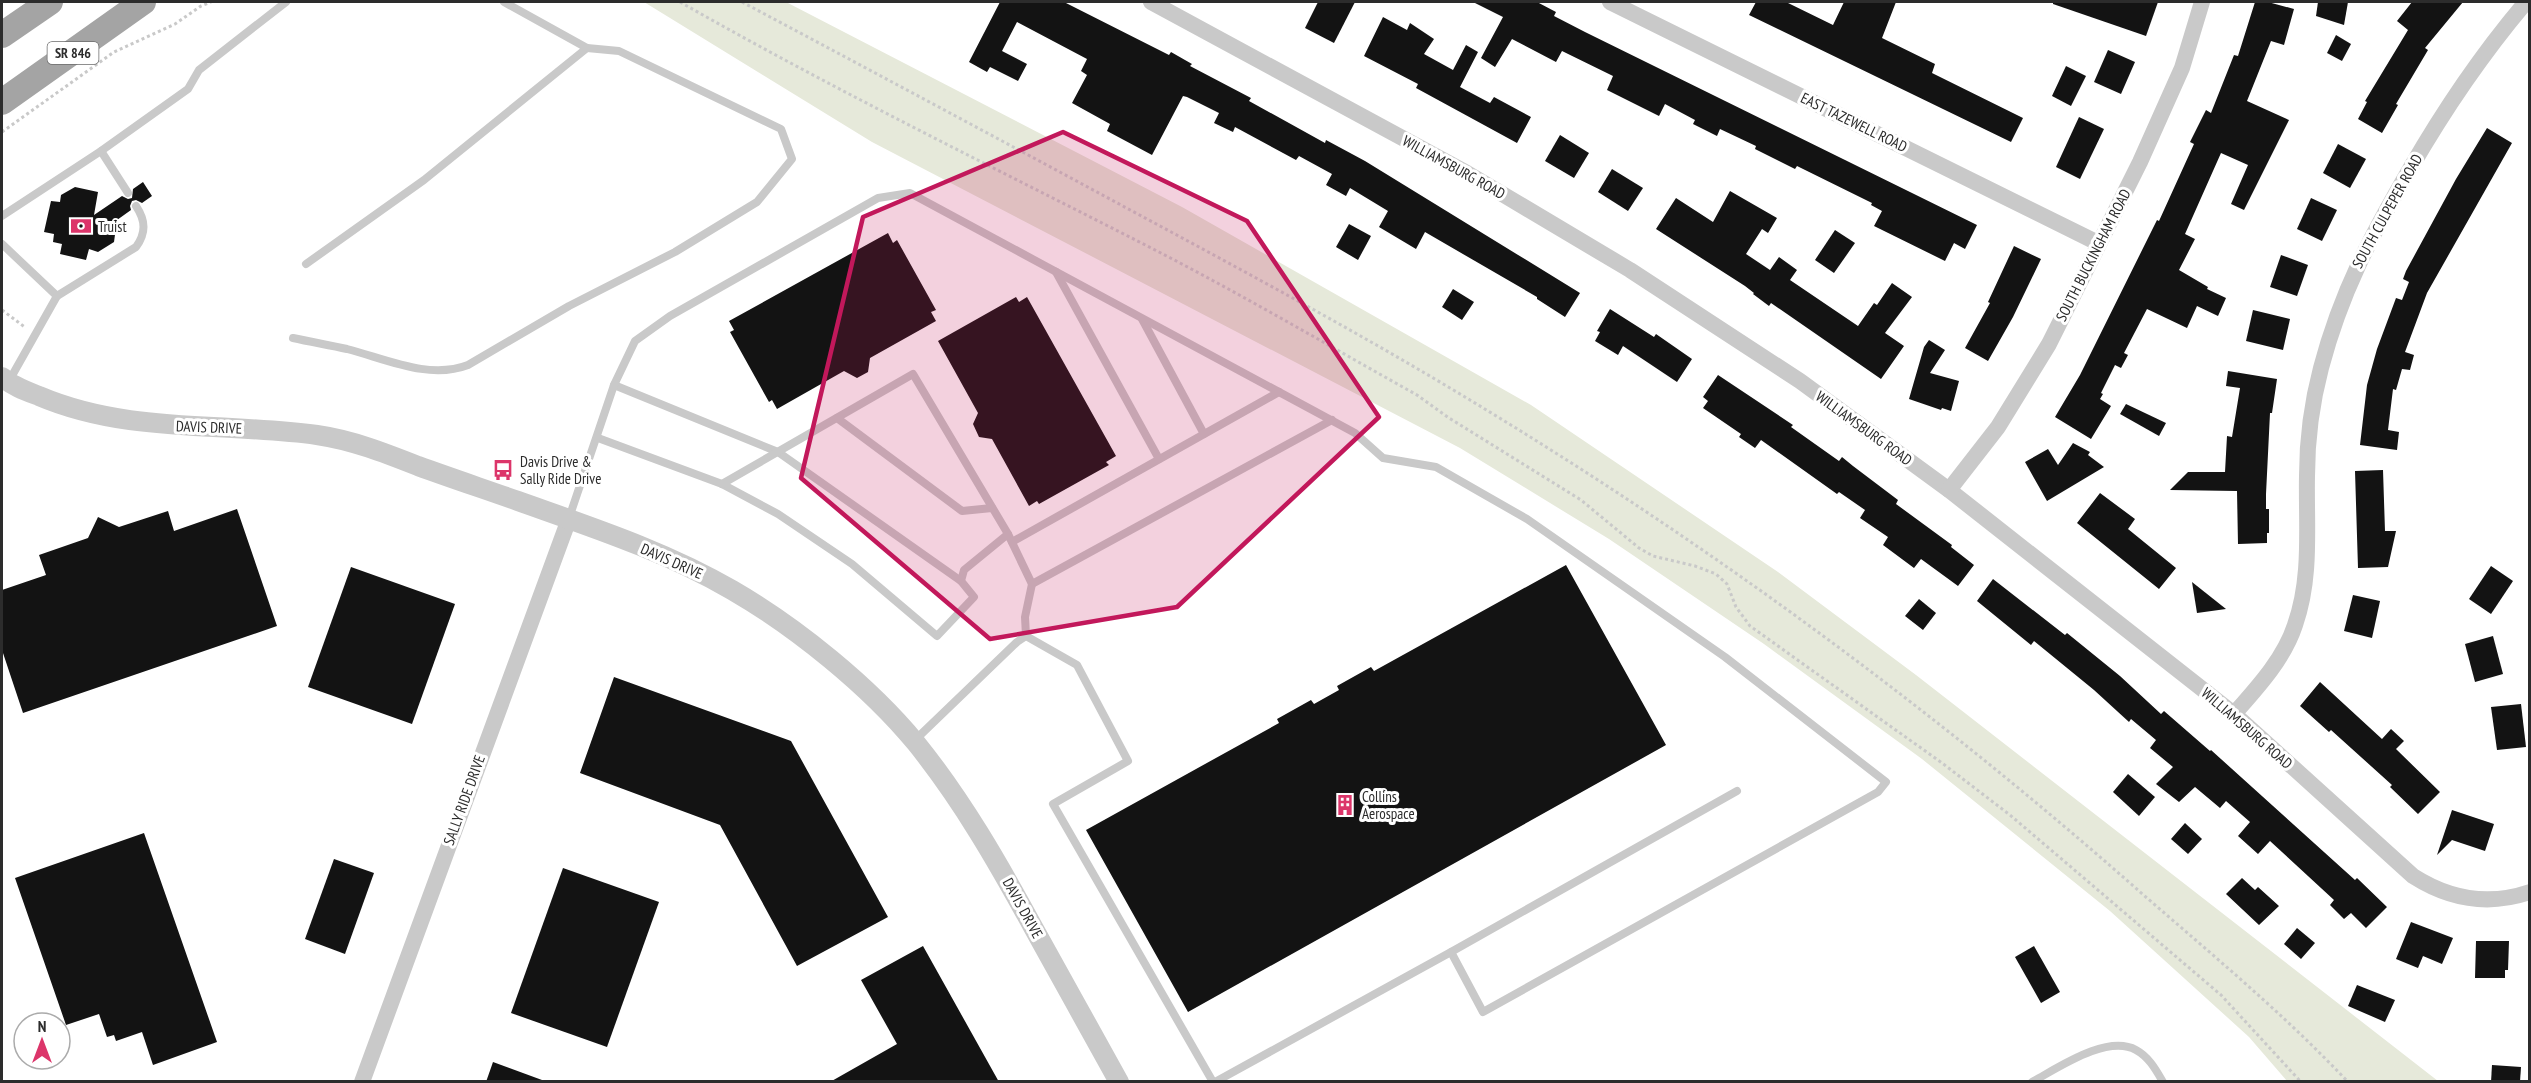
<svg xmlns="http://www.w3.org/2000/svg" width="2531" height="1083" font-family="'PT Sans Narrow',sans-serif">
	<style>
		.green { fill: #e6e9da }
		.building { fill: #131313 }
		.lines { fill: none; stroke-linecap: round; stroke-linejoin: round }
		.path { stroke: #c9c9c9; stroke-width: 3; stroke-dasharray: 3 3; stroke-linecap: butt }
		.service { stroke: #c9c9c9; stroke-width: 8 }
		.minor { stroke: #c9c9c9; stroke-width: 16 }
		.tertiary { stroke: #c9c9c9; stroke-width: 20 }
		.primary { stroke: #a4a4a4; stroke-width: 26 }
		.marked { fill: #c2185b; fill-opacity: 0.2; stroke: #c2185b; stroke-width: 4.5; stroke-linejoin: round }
		.labels { text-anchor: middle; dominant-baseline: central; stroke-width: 6; stroke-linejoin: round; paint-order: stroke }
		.shield { fill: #fff; stroke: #6b6b6b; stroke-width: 1.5 }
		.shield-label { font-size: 14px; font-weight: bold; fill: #2c2c2c }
		.street-label { font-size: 15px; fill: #2c2c2c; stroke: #fff }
		.poi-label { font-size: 15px; fill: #2c2c2c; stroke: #fff; text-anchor: start }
	</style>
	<rect width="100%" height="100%" fill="#fff"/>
	<!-- green -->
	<polygon class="green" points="644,2 786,2 1182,207 1531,405 1778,572 1916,675 2438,1081 2287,1081 2249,1037 2110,911 1922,759 1764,644 1609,539 1460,448 872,142"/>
	<!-- building -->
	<g class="building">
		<polygon points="1000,2 1064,2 1169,55 1171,52 1192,64 1190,66 1251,98 1249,101 1325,143 1326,140 1365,161 1580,293 1565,317 1537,299 1537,297 1425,232 1416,249 1379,227 1388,211 1350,188 1346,196 1326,185 1332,174 1299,156 1296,160 1235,127 1233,132 1214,123 1219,113 1187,97 1183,96 1152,155 1107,131 1110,124 1072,103 1087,75 1081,71 1087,59 1017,22 1002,51 1027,64 1018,81 990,67 987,72 969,62"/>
		<polygon points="1318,2 1355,2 1334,43 1305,28"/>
		<polygon points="1473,2 1537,2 1556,12 1554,16 1585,32 1977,225 1965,249 1954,243 1945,261 1874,226 1882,211 1871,205 1872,203 1797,166 1795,169 1755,149 1756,146 1720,129 1717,136 1693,124 1695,120 1665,104 1659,116 1607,90 1613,76 1562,51 1556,62 1512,39 1495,67 1481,58 1503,17"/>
		<polygon points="1756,2 1786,2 1833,25 1844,2 1896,2 1882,38 1935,64 1932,73 2023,118 2011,142 1749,15"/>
		<polygon points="2053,2 2158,2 2146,36 2053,4"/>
		<polygon points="2255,2 2268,2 2294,9 2284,45 2271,41 2247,101 2289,120 2244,210 2231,204 2248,165 2221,153 2185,234 2195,239 2179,270 2208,287 2207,289 2226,298 2218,316 2197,306 2187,328 2147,309 2124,353 2128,355 2121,368 2115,365 2101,393 2103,394 2100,399 2111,406 2091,439 2055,417 2080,375 2157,220 2159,221 2194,144 2190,142 2206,110 2211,113 2234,55 2238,56"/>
		<polygon points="2318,2 2348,2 2344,25 2316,16"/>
		<polygon points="2412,2 2463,2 2425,48 2428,50 2396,104 2398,105 2382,133 2358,119 2367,102 2365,101 2408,30 2397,21"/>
		<polygon points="1383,17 1407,30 1410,23 1434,39 1424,54 1453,70 1466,45 1478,52 1460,87 1490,103 1494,97 1531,117 1517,143 1416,88 1418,84 1364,56"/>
		<polygon points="2336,35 2351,44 2342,61 2327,53"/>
		<polygon points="2108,50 2135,62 2121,94 2094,82"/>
		<polygon points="2066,66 2086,76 2071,106 2052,96"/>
		<polygon points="2079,117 2104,129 2080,179 2056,167"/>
		<polygon points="2487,128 2512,143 2427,293 2405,352 2414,355 2410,370 2402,369 2396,390 2393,389 2388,430 2399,432 2397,450 2360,445 2367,385 2377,349 2396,298 2402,300 2409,282 2403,279 2406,271 2456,179"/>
		<polygon points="1560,135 1589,153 1574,178 1545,161"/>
		<polygon points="2338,144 2366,159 2350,188 2323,173"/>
		<polygon points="1612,169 1643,188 1628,211 1598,192"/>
		<polygon points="143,182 152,196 142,203 136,200 132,201 130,206 131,210 117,220 114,242 98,252 89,249 86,260 60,254 62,244 53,242 54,234 44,232 51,201 60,202 61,195 75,187 98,192 94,215 122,196 128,199 132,198 133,189"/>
		<polygon points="1730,191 1777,218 1768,233 1762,229 1746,254 1770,270 1779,257 1797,270 1790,280 1858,326 1874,303 1877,305 1892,283 1912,297 1885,333 1904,346 1881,379 1771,303 1769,306 1753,294 1754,293 1745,286 1656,229 1676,198 1713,222"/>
		<polygon points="2311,198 2337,210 2322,241 2297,229"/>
		<polygon points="1349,224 1371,236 1358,260 1336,247"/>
		<polygon points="1835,230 1855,243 1834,273 1815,260"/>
		<polygon points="888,233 893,243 897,240 936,310 931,312 936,321 870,358 868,372 857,378 844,371 777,409 772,400 769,402 730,332 734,330 729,321"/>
		<polygon points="2014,246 2041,259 2013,317 1988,361 1965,348 1990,303 1988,302"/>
		<polygon points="2281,255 2308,265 2297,296 2270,287"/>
		<polygon points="1453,289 1474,302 1462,320 1442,307"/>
		<polygon points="1016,297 1019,302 1027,297 1116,456 1106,462 1109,465 1039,504 1037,501 1029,506 992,439 979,437 973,424 978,413 938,341"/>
		<polygon points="1610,309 1654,337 1656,334 1692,359 1677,382 1623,346 1618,355 1595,341 1600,332 1597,331"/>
		<polygon points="2253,310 2290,319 2283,350 2246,341"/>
		<polygon points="1929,340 1945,350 1930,373 1959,381 1951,411 1942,408 1941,410 1909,399 1924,347"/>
		<polygon points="2228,371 2277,379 2272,413 2270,413 2266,494 2266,509 2269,509 2269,533 2267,533 2267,543 2238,544 2237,491 2170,490 2188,472 2225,472 2227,436 2232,437 2240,388 2226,386"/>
		<polygon points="1718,375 1793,425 1791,427 1839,461 1842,457 1853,466 1898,500 1896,504 1952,545 1951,547 1974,565 1958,586 1921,559 1914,568 1883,545 1888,537 1860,518 1865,510 1839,492 1837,494 1761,440 1755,448 1739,437 1741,434 1703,408 1708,401 1703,397"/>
		<polygon points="2126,404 2166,423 2159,436 2120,414"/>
		<polygon points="2073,443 2090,452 2088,455 2104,467 2047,501 2025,462 2048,449 2058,465"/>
		<polygon points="2383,470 2385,531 2396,531 2388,567 2358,568 2355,471"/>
		<polygon points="2100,493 2135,519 2128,529 2176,568 2159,589 2077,523"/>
		<polygon points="237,509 277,626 23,713 2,650 2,590 46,575 39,555 88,538 98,517 119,527 168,511 174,531"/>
		<polygon points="1566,565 1666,745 1188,1012 1086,830 1279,723 1277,719 1311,700 1314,704 1339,690 1337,686 1371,667 1374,671"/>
		<polygon points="2491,566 2513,581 2491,614 2469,599"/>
		<polygon points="351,567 455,604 412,724 308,687"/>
		<polygon points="1993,579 2065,635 2067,633 2120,676 2161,714 2164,711 2210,751 2211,750 2355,880 2357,878 2387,907 2366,928 2351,913 2344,919 2330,905 2334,900 2270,841 2258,854 2238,836 2250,822 2226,801 2220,808 2195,787 2179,802 2156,784 2173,767 2150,748 2156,740 2131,719 2129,722 2094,690 2034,641 2031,645 1977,601"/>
		<polygon points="2192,582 2226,609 2197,613"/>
		<polygon points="2353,595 2380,601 2372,638 2344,631"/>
		<polygon points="1919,599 1936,613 1923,630 1905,616"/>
		<polygon points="2493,636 2503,674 2475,682 2465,644"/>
		<polygon points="614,677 791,741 888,917 797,966 720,825 580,773"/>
		<polygon points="2320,682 2382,739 2391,729 2404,741 2396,749 2440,792 2418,814 2390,787 2392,785 2331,730 2329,732 2300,706"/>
		<polygon points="2521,704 2526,747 2497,750 2491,707"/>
		<polygon points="2128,774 2155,797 2139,816 2113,792"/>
		<polygon points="2452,810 2494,824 2485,851 2452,840 2437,855"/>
		<polygon points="2185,823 2202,839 2188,854 2171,839"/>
		<polygon points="144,833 217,1042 153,1065 142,1032 116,1041 114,1035 107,1037 99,1014 66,1025 15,878"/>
		<polygon points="334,859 374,873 345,954 305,939"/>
		<polygon points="563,868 659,902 607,1047 511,1013"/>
		<polygon points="2242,878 2255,890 2258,887 2279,906 2259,925 2226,894"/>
		<polygon points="2411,922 2453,938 2442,964 2423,956 2418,968 2396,959"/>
		<polygon points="2297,928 2315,943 2301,959 2284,944"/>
		<polygon points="2476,941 2509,941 2508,970 2505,970 2505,978 2475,978"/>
		<polygon points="923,946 999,1082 830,1082 897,1044 861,980"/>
		<polygon points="2034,946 2060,992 2041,1003 2015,957"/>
		<polygon points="2357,985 2395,1000 2385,1022 2348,1006"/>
		<polygon points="493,1062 542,1080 541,1082 486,1082"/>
		<polygon points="2492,1065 2521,1067 2520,1082 2491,1082"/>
	</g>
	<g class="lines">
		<!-- path -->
		<g class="path">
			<path d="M680 2C836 91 999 170 1159 252 1246 297 1331 347 1417 395L1449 418 1581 500 1639 548 1653 556 1695 566 1716 574 1727 584 1736 607 1750 626 1942 763 2010 815 2221 995 2301 1082"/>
			<path d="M742 2C868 69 995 137 1121 205 1238 268 1356 331 1470 400 1707 543 1932 708 2139 891 2210 953 2283 1013 2348 1082"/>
			<polyline points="2,132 114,52 175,24 201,6 211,2"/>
			<polyline points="2,310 26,328"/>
		</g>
		<!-- service -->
		<g class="service">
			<polyline points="101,151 128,193"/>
			<polyline points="2,216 101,151 188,89 199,70 286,2"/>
			<polyline points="2,244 57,296 9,381"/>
			<polyline points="306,264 424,180 587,48 504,2"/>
			<polyline points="1056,272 1159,459"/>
			<path d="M57 296 136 247C146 233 146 221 136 206"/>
			<polyline points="1142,319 1204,434"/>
			<path d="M293 338C311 342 329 345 347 349 386 359 429 380 468 365L569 306 675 252 757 202 792 159 781 129 619 51 587 48"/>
			<polyline points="614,385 778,452 961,581"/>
			<polyline points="837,418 962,511 992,508"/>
			<polyline points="598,438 722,484 778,514 852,564 937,636 974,597 961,581 964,570 1008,534 1032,584 1025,617 1026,636 1017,642 914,741"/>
			<polyline points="722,484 913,374 1008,534"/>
			<polyline points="569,518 614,385 635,341 670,316 878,198 910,193 1355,433 1383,458 1436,467 1527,519 1725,657 1886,782 1878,792 1483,1012 1451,952 1215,1082"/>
			<polyline points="1012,542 1279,392"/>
			<polyline points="1032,584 1332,420"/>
			<polyline points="1026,636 1077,665 1128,761 1053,804 1213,1082"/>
			<polyline points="1451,952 1737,791"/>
			<path d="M2032 1082C2058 1068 2107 1034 2136 1050 2149 1057 2156 1070 2163 1082"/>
		</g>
		<!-- minor -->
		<g class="minor">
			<path d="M1151 2 1467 173 1630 270 1800 381 1949 490 2234 714 2413 876C2449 899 2489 906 2530 892"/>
			<polyline points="1610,2 2098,243"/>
			<polyline points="1949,490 1998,427 2049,344 2140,162 2182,68 2202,2"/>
			<path d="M2234 714C2257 688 2284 659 2295 625 2312 577 2306 526 2307 476 2307 441 2312 402 2321 368 2341 292 2371 236 2410 169 2444 110 2482 54 2526 2"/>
			<polyline points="362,1082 569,519"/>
		</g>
		<!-- tertiary -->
		<path class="tertiary" d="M2 377C12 386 26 391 39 396 128 434 224 422 317 435 352 440 385 453 418 466 451 478 484 489 518 501 591 527 665 551 732 590 796 627 869 686 916 743 962 800 998 863 1033 927 1062 979 1090 1030 1119 1082"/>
		<!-- primary -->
		<g class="primary">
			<polyline points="2,35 50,2"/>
			<polyline points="2,102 143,2"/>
		</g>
	</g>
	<!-- marked area -->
	<path class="marked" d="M1063 132 1247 221 1379 417 1177 607 990 639 801 478 863 217Z"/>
	<!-- icons -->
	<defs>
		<symbol id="bank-bare" viewBox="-9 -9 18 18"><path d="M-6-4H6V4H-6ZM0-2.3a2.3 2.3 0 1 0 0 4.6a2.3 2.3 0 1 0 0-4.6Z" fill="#dc356a" stroke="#fff" stroke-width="2.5" paint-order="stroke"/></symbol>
		<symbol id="bus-bare" viewBox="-9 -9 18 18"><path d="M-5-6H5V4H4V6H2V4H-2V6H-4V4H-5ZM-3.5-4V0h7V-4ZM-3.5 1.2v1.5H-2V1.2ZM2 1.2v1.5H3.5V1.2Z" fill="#dc356a" stroke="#fff" stroke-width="2.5" paint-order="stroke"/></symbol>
		<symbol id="building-bare" viewBox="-9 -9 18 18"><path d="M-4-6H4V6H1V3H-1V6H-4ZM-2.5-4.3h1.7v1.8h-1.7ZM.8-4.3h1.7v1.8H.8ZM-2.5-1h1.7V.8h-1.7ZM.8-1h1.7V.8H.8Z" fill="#dc356a" stroke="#fff" stroke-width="2.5" paint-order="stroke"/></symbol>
	</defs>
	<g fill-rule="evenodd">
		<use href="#bank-bare" x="66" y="211" width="30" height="30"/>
		<use href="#bus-bare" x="488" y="455" width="30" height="30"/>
		<use href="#building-bare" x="1330" y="790" width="30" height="30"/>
	</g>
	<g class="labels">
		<!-- shield labels -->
		<rect class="shield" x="47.5" y="42" width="51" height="22" rx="4.5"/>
		<g class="shield-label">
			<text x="73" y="53">SR 846</text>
		</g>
		<!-- street labels -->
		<g class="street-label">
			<text transform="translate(1854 122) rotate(26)">EAST TAZEWELL ROAD</text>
			<text transform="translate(1454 167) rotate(29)">WILLIAMSBURG ROAD</text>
			<text transform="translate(2387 211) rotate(-61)">SOUTH CULPEPER ROAD</text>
			<text transform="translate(2093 255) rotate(-63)">SOUTH BUCKINGHAM ROAD</text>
			<text transform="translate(209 427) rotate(2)">DAVIS DRIVE</text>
			<text transform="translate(1864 428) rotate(36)">WILLIAMSBURG ROAD</text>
			<text transform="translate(672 561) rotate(24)">DAVIS DRIVE</text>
			<text transform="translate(2247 728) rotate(41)">WILLIAMSBURG ROAD</text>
			<text transform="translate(464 800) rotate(-70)">SALLY RIDE DRIVE</text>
			<text transform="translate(1023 908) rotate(61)">DAVIS DRIVE</text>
		</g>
		<!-- poi labels -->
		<g class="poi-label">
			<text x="98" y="226">Truist</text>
			<text x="520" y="461">Davis Drive &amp;<tspan x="520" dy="17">Sally Ride Drive</tspan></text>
			<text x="1362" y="796">Collins<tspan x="1362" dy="17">Aerospace</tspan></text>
		</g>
	</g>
	<!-- border -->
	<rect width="2531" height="1083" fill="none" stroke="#2c2c2c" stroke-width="6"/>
	<!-- north arrow -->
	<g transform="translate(42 1041)"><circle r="28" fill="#ffffff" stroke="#ababab" stroke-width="1.5"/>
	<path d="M0-4.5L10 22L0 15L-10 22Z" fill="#dc356a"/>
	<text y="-9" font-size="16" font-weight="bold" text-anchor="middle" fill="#2c2c2c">N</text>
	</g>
</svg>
